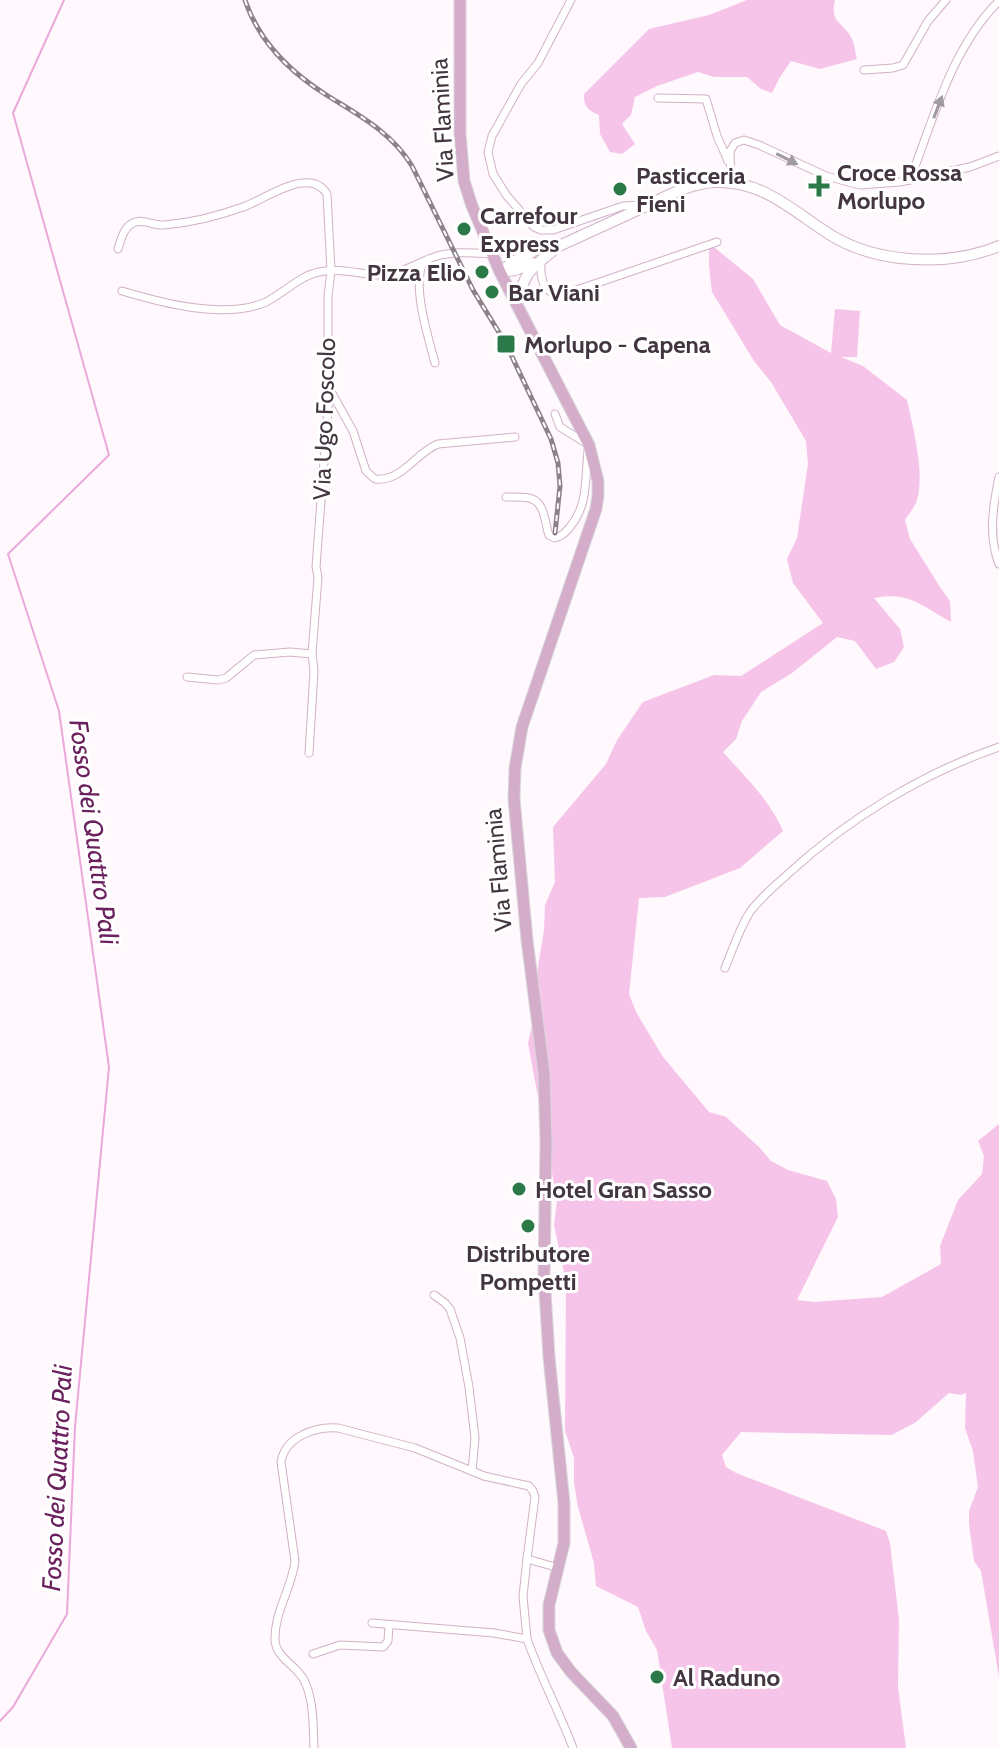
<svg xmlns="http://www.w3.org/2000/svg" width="999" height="1748" font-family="Cabin,sans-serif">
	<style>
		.green { fill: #f6c4e9 }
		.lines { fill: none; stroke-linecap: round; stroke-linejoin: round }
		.stream { stroke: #eaa9da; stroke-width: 2 }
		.minor-casing { stroke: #d1b1c8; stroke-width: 9 }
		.secondary-casing { stroke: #d1b1c8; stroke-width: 12 }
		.primary-casing { stroke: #d9d7d9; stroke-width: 13 }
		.minor { stroke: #fff; stroke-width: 7 }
		.secondary { stroke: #fff; stroke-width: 10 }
		.primary { stroke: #d4adcb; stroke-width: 11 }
		.rail-casing { stroke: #8d828a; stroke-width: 5 }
		.rail { stroke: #fff; stroke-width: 2; stroke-dasharray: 6; stroke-linecap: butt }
		.oneway { fill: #a19aa0 }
		.poi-dot { fill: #2b7848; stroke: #fff; stroke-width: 3 }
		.labels { text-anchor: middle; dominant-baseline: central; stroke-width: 6; stroke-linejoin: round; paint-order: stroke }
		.street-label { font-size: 24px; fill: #433640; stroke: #fff }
		.poi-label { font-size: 24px; font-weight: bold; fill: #433640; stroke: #fff; text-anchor: start }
		.water-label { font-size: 26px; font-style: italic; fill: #6a215d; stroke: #fff }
	</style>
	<rect width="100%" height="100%" fill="#fff8fd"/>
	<!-- green -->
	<g class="green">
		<path d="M747 0H835C829 24 844 21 852 39 855 45 855 53 857 59L820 69 791 61 780 77 772 93 761 89 747 77H714L698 72 657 86 635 97 631 115 622 124 635 144 622 154 610 152 600 134 599 115C589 111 583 106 584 94L649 29 709 15Z"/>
		<path d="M709 243 753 279 780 325 831 353 835 309 860 311 857 357H841L863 366 907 400C913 427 926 477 916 503 913 509 908 515 905 520L910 539 940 587 950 601 951 622C922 606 909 591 874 598L900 629 904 647 894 662 876 669 855 641 837 637 792 673 761 692 742 721 736 739 723 752C745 777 770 800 783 831L740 868 665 897 639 898 629 994 636 1012 663 1057 709 1112 726 1117 759 1147 771 1161 788 1170 827 1181 836 1199 838 1217 797 1300 814 1302 882 1297 941 1264 940 1246 958 1200 982 1174 984 1156 978 1141 999 1124V1677L981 1571 974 1561 969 1524V1511L978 1487 973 1451 965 1428 966 1393 961 1395 949 1393 916 1422 892 1435 741 1432 722 1455 726 1467 736 1473 886 1531 890 1543 899 1620 898 1687 906 1748H672L657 1650 646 1631 638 1607 596 1586 594 1563 578 1507 574 1483V1458L565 1431 566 1282 554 1225 557 1200 528 1043 534 1017V991L544 930 545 905 555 882 553 827 606 764 617 740 643 702 714 675 741 676 823 623 793 583 787 559 797 538 808 464 806 441 771 382 754 361 712 292 709 266Z"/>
	</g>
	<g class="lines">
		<!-- stream -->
		<polyline class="stream" points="0,1721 13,1707 67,1614 75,1427 109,1067 59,711 8,554 109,455 13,113 64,0"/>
		<defs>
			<g id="minor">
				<polyline points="571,0 538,63 521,84 492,136 488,152 493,174 507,196 534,227 541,230 553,230 623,206 643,205"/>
				<polyline points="864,70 893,68 903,65 928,21 946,0"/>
				<polyline points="658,98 706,99 717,136 728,161"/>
				<path d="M910 180C933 120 952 47 999 1"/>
				<polyline points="731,182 730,151 735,143 744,140 759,145 826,176 860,185 900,182 970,167 999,156"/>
				<path d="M118 249C121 240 123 228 133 223 143 218 153 226 164 225 190 223 218 216 243 207 264 200 310 165 327 194L331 271 328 296V408L316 567 318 577 312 654 314 671 309 753"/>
				<path d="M541 260C540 277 542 294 562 295L717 242"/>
				<path d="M423 262C412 287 428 336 435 363"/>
				<path d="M122 291C162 303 226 320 266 302 284 293 299 276 319 272 341 267 364 276 386 275 404 273 420 261 437 256 455 251 474 253 492 254"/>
				<path d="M329 388 353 431 366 471 375 479C402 482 415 453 438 444L515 437"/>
				<path d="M999 477C993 506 988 536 999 564"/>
				<path d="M506 497C540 496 541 500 548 532L549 535 555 538C562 536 565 533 570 527 590 503 584 474 589 445L560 427 555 414"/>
				<polyline points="187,677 218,680 226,678 254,655 290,652 312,654"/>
				<path d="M725 968C733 949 739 929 750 912 761 897 776 885 789 873 848 819 923 773 999 747"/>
				<polyline points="434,1295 445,1303 450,1309 460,1338 469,1387 475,1438 472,1471"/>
				<polyline points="372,1623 494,1633 527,1639 523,1596 527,1559"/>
				<path d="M527 1639C540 1676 559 1711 573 1748"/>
				<polyline points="313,1654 340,1645 383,1647 388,1641 389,1625"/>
				<path d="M314 1748C313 1726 314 1700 304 1680 296 1665 276 1658 275 1640 274 1612 292 1588 295 1561L281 1462C285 1437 315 1426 338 1428L415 1448 484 1476 529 1486 533 1491 535 1497 527 1559 559 1568"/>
			</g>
			<g id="secondary">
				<path d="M488 242C512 251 534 253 559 246 587 233 614 221 642 208 665 197 689 183 716 182 762 180 793 211 829 234 876 264 948 267 999 246"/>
				<polyline points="501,271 513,262 532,252"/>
				<polyline points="500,272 515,270 533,263"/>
				<path d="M517 306C523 275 529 269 554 250"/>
			</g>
			<polyline id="primary" points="460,0 460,133 464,181 472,206 500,272 589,445 598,481 598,496 596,509 522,727 515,768 514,799 527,940 544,1073 546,1142 544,1275 549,1357 564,1503 564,1543 549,1605 549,1630 557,1653 571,1672 613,1716 631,1748"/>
		</defs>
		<!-- minor casing -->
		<use href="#minor" class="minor-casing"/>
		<!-- secondary casing -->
		<use href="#secondary" class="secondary-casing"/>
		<!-- primary casing -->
		<use href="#primary" class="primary-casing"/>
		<!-- minor -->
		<use href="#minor" class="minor"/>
		<!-- secondary -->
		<use href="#secondary" class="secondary"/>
		<!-- primary -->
		<use href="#primary" class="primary"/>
		<defs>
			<path id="rail" d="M245 0C259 42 291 73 328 96 360 116 392 133 412 166L473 290 506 344 551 439 558 463 560 486 555 533"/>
		</defs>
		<!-- rail casing -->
		<use href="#rail" class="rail-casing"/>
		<!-- rail -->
		<use href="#rail" class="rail"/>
	</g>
	<!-- one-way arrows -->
	<defs><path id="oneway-solid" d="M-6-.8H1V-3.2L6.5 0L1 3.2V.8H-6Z" transform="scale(2)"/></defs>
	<g class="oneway">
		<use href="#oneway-solid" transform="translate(938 107) rotate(-69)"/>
		<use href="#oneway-solid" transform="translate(787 159) rotate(27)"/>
	</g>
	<!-- markers -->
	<g class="poi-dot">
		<path d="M815 174h8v8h8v8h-8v8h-8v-8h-8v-8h8z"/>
		<circle cx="620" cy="189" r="8"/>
		<circle cx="464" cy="229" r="8"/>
		<circle cx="482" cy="272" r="8"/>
		<circle cx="492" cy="292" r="8"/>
		<rect x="496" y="334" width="20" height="20" rx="4"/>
		<circle cx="519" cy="1189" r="8"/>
		<circle cx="528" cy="1226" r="8"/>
		<circle cx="657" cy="1677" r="8"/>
	</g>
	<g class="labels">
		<!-- street labels -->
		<g class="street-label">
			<text transform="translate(442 120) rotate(-93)">Via Flaminia</text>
			<text transform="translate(324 419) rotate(-88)">Via Ugo Foscolo</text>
			<text transform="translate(498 870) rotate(-95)">Via Flaminia</text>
		</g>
		<!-- poi labels -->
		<g class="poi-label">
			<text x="837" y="172">Croce Rossa<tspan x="837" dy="28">Morlupo</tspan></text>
			<text x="636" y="175">Pasticceria<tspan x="636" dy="28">Fieni</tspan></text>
			<text x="480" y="215">Carrefour<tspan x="480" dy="28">Express</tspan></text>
			<text x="466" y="272" text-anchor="end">Pizza Elio</text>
			<text x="508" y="292">Bar Viani</text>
			<text x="524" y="344">Morlupo - Capena</text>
			<text x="535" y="1189">Hotel Gran Sasso</text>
			<text x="528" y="1253" text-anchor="middle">Distributore<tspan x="528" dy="28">Pompetti</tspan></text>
			<text x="673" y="1677">Al Raduno</text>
		</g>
		<!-- water labels -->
		<g class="water-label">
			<text transform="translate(94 832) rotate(82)">Fosso dei Quattro Pali</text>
			<text transform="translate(57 1478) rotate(-87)">Fosso dei Quattro Pali</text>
		</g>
	</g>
</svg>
